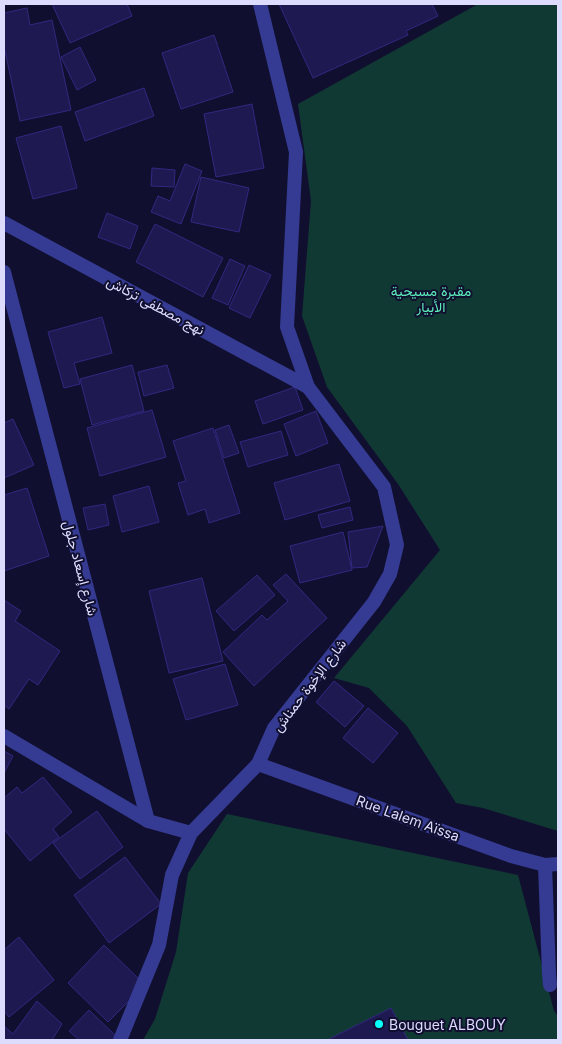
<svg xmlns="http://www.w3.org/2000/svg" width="562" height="1044" font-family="Inter,Vazirmatn,sans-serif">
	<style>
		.green { fill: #113934 }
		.building { fill: #1f1952; stroke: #312880 }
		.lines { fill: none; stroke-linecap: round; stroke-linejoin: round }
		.minor { stroke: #353b92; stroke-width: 14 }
		.poi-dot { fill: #08ffff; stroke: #110f2f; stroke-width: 2 }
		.labels { text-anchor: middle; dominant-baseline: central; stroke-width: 4; stroke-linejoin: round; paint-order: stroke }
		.park-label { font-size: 14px; fill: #5aedb9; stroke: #110f2f }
		.street-label { font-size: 14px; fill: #dddcff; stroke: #110f2f }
		.poi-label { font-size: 14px; fill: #dddcff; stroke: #110f2f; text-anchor: start }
	</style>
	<rect width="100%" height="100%" fill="#110f2f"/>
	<!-- green -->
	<g class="green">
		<polygon points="478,4 558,4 558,831 483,808 456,803 407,726 369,688 334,678 440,550 398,484 327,387 302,316 311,201 298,104"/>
		<polygon points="227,814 518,875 554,1011 558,1016 558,1040 143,1040 155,1019 176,952 188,873"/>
	</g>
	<!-- building -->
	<g class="building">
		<polygon points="52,4 127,4 132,16 70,43"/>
		<polygon points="279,4 432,4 438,16 406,31 408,35 313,78"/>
		<polygon points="27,8 30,25 52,20 71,110 20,121 5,51 4,51 4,13"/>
		<polygon points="214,35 233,92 181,109 162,53"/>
		<polygon points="80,47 96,80 77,90 61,57"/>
		<polygon points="144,88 154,116 85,141 75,112"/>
		<polygon points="252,104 264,168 216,177 204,114"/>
		<polygon points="61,126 77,188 33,199 16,138"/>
		<polygon points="185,164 202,171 181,224 151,212 158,196 170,201"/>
		<polygon points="152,168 175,170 174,187 151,186"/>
		<polygon points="201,177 249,188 239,232 191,222"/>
		<polygon points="107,213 138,226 130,249 98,237"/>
		<polygon points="155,224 223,258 203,297 136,262"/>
		<polygon points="230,259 245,266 228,305 212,298"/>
		<polygon points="249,265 271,275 250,318 229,308"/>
		<polygon points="102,317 112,353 74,363 80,384 64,388 48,332"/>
		<polygon points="132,365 144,411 92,425 80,379"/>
		<polygon points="167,365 174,388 144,396 138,372"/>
		<polygon points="295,387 303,410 263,424 255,401"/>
		<polygon points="152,410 166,457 100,476 87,428"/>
		<polygon points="316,411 328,443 296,456 284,424"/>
		<polygon points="13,419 34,465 4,478 4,423"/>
		<polygon points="229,425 239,453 224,458 215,430"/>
		<polygon points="213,428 240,513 209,523 205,509 188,515 178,483 186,481 173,441"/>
		<polygon points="281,431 288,455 248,467 240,442"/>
		<polygon points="339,464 350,501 285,520 274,483"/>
		<polygon points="149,486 159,522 122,532 113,496"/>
		<polygon points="27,488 49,556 4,571 4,495"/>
		<polygon points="105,504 109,525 88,530 83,508"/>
		<polygon points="350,507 353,520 322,528 318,515"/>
		<polygon points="383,526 367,567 352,568 348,532"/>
		<polygon points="343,532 352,570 300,583 290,546"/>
		<polygon points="286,574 327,618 254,686 223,652 262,615 267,620 288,601 273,585"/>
		<polygon points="257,575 275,595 234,631 216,611"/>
		<polygon points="202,578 223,661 169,673 149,591"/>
		<polygon points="4,600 21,611 15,621 60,651 38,685 29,679 9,709 4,705"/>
		<polygon points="225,664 238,705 186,720 173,679"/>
		<polygon points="334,681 364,706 345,727 316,702"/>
		<polygon points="368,708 398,733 373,763 343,738"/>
		<polygon points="4,751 13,756 4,773"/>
		<polygon points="43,777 72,812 53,829 59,837 30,861 4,829 4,798 17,787 22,793"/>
		<polygon points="97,811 123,847 80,879 53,843"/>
		<polygon points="125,857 161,904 109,943 74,895"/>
		<polygon points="19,937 54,980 9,1017 4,1011 4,950"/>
		<polygon points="104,945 145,985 108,1022 68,983"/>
		<polygon points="37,1001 62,1024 52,1040 4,1040 4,1026 13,1034"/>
		<polygon points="391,1008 408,1040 327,1040"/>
		<polygon points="89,1010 120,1040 79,1040 69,1031"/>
	</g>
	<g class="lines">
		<!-- minor -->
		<g class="minor">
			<polyline points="4,223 308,387"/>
			<polyline points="4,272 148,821 191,833"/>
			<polyline points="4,736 148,821"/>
			<polyline points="258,764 511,856 545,865 558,864"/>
			<polyline points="545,865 549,974 550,985"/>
			<polyline points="120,1040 159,945 172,875 191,833 258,764 274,728 374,602 390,574 397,545 384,487 308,387 287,327 296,152 260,4"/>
		</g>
	</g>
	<!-- markers -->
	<circle class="poi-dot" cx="379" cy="1024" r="5"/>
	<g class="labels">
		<!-- park labels -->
		<g class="park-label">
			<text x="431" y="290">مقبرة مسيحية<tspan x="431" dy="16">الأبيار</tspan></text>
		</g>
		<!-- street labels -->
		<g class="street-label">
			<text transform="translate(156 305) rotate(28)">نهج مصطفى تركاش</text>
			<text transform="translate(81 568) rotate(75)">شارع إسعاد جلول</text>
			<text transform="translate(309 685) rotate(-53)">شارع الإخوة حمناش</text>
			<text transform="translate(408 818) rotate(20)">Rue Lalem Aïssa</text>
		</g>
		<!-- poi labels -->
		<g class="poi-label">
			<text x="389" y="1024">Bouguet ALBOUY</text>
		</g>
	</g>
	<!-- border -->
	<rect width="562" height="1044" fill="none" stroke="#dddcff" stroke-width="10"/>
</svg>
